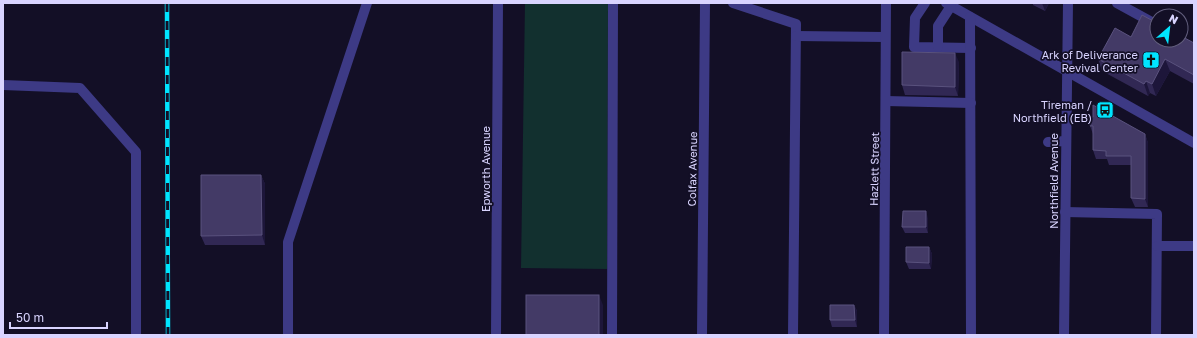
<svg xmlns="http://www.w3.org/2000/svg" width="1197" height="338" font-family="'Golos Text',sans-serif">
	<style>
		.green { fill: #12302f }
		.lines { fill: none; stroke-linecap: round; stroke-linejoin: round }
		.minor { stroke: #3d3a85; stroke-width: 10 }
		.rail-casing { stroke: #00e5ff; stroke-width: 4.5 }
		.rail { stroke: #130f26; stroke-width: 3; stroke-dasharray: 9; stroke-linecap: butt }
		.wall { fill: #312854 }
		.shaded-wall { fill: #1d163a }
		.building { fill: #433a66; stroke: #5a527e }
		.labels { text-anchor: middle; dominant-baseline: central; stroke-width: 3.5; stroke-linejoin: round; paint-order: stroke }
		.poi-label { font-size: 11px; fill: #d9d4ff; stroke: #130f26; text-anchor: end }
		.street-label { font-size: 11px; fill: #d9d4ff; stroke: #130f26 }
	</style>
	<rect width="100%" height="100%" fill="#130f26"/>
	<!-- green -->
	<polygon class="green" points="525,3 608,3 607,269 521,268"/>
	<g class="lines">
		<!-- minor -->
		<g class="minor">
			<polyline points="733,3 796,24 793,335"/>
			<polyline points="925,3 915,18 914,47 971,48"/>
			<polyline points="946,3 1194,143"/>
			<polyline points="1117,3 1157,25"/>
			<polyline points="970,17 971,335"/>
			<polyline points="796,36 885,37"/>
			<polyline points="938,47 938,26 951,6"/>
			<polyline points="3,85 80,88 136,152 136,335"/>
			<polyline points="886,101 971,103"/>
			<polyline points="1048,142 1066,141"/>
			<polyline points="1065,212 1157,214 1156,335"/>
			<polyline points="1157,246 1194,246"/>
			<polyline points="288,335 288,242 367,3"/>
			<polyline points="496,335 498,3"/>
			<polyline points="612,335 613,3"/>
			<polyline points="702,335 705,3"/>
			<polyline points="884,335 886,3"/>
			<polyline points="1064,335 1068,3"/>
		</g>
		<defs>
			<polyline id="rail" points="167,3 168,335"/>
		</defs>
		<!-- rail casing -->
		<use href="#rail" class="rail-casing"/>
		<!-- rail -->
		<use href="#rail" class="rail"/>
	</g>
	<!-- wall -->
	<g class="wall">
		<polygon points="1033,3 1049,3 1045,11 1033,5"/>
		<polygon points="1131,37 1194,43 1194,84 1170,71 1156,96 1150,93 1148,96 1102,71 1098,59"/>
		<polygon points="959,62 958,96 905,95 902,85"/>
		<polygon points="1090,126 1145,134 1148,143 1148,207 1135,207 1131,198 1131,165 1109,165 1107,159 1096,159 1093,150 1093,134"/>
		<polygon points="261,175 265,184 265,245 205,245 201,236"/>
		<polygon points="928,218 928,233 905,233 902,227"/>
		<polygon points="929,247 932,254 931,269 909,269 906,262"/>
		<polygon points="854,305 857,311 857,327 832,327 830,320"/>
	</g>
	<!-- shaded-wall -->
	<g class="shaded-wall">
		<polygon points="1042,3 1049,3 1045,11"/>
		<polygon points="955,53 959,62 958,96 955,87"/>
		<polygon points="1165,59 1170,71 1156,96 1152,84"/>
		<polygon points="1146,81 1150,93 1148,96 1144,84"/>
		<polygon points="1145,134 1148,143 1148,207 1145,199"/>
		<polygon points="261,175 265,184 265,245 262,235"/>
		<polygon points="926,211 928,218 928,233 926,227"/>
		<polygon points="929,247 932,254 931,269 929,263"/>
		<polygon points="599,295 603,305 603,335 599,335"/>
		<polygon points="854,305 857,311 857,327 855,320"/>
	</g>
	<!-- building -->
	<g class="building">
		<polygon points="1142,15 1157,23 1157,40 1181,40 1181,36 1194,43 1194,75 1165,59 1152,84 1146,81 1144,84 1098,59 1115,28 1131,37"/>
		<polygon points="902,52 955,53 955,87 902,85"/>
		<polygon points="1093,105 1145,134 1145,199 1131,198 1131,156 1106,156 1106,151 1093,150 1093,126 1090,126 1090,117 1093,117"/>
		<polygon points="201,175 261,175 262,235 201,236"/>
		<polygon points="903,211 926,211 926,227 902,227"/>
		<polygon points="906,247 929,247 929,263 906,262"/>
		<rect x="526" y="295" width="73" height="40"/>
		<polygon points="830,305 854,305 855,320 830,320"/>
	</g>
	<!-- icons -->
	<defs>
		<symbol id="church-square" viewBox="-11 -11 22 22"><rect x="-9" y="-9" width="18" height="18" rx="4" fill="#00e5ff" stroke="#130f26"/><path d="M-1.2-6h2.4v3.5h3.3v2.4h-3.3V6h-2.4V-.1h-3.3v-2.4h3.3Z" fill="#111"/></symbol>
		<symbol id="bus-square" viewBox="-11 -11 22 22"><rect x="-9" y="-9" width="18" height="18" rx="4" fill="#00e5ff" stroke="#130f26"/><path d="M-5-6H5V4H4V6H2V4H-2V6H-4V4H-5ZM-3.5-4V0h7V-4ZM-3.5 1.2v1.5H-2V1.2ZM2 1.2v1.5H3.5V1.2Z" fill="#111"/></symbol>
	</defs>
	<g fill-rule="evenodd">
		<use href="#church-square" x="1141" y="50" width="20" height="20"/>
		<use href="#bus-square" x="1095" y="100" width="20" height="20"/>
	</g>
	<g class="labels">
		<!-- poi labels -->
		<g class="poi-label">
			<text x="1138" y="54">Ark of Deliverance<tspan x="1138" dy="13">Revival Center</tspan></text>
			<text x="1092" y="104">Tireman /<tspan x="1092" dy="13">Northfield (EB)</tspan></text>
		</g>
		<!-- street labels -->
		<g class="street-label">
			<text transform="translate(485 169) rotate(-90)">Epworth Avenue</text>
			<text transform="translate(692 169) rotate(-89)">Colfax Avenue</text>
			<text transform="translate(874 169) rotate(-89)">Hazlett Street</text>
			<text transform="translate(1053 181) rotate(-90)">Northfield Avenue</text>
		</g>
	</g>
	<!-- border -->
	<rect width="1197" height="338" fill="none" stroke="#d9d4ff" stroke-width="8"/>
	<!-- north arrow -->
	<g transform="translate(1169 28) rotate(28)"><circle r="19" fill="#130f26" stroke="#625e7d"/>
	<path d="M0-3L7 15L0 10L-7 15Z" fill="#00e5ff"/>
	<text y="-6" font-size="11" font-weight="bold" text-anchor="middle" fill="#d9d4ff">N</text>
	</g>
	<!-- scale -->
	<path d="M10 322v6h97v-6" fill="none" stroke="#d9d4ff" stroke-width="2"/>
	<text x="16" y="322" font-size="12" fill="#d9d4ff" stroke="#130f26" stroke-width="3" paint-order="stroke">50 m</text>
</svg>
